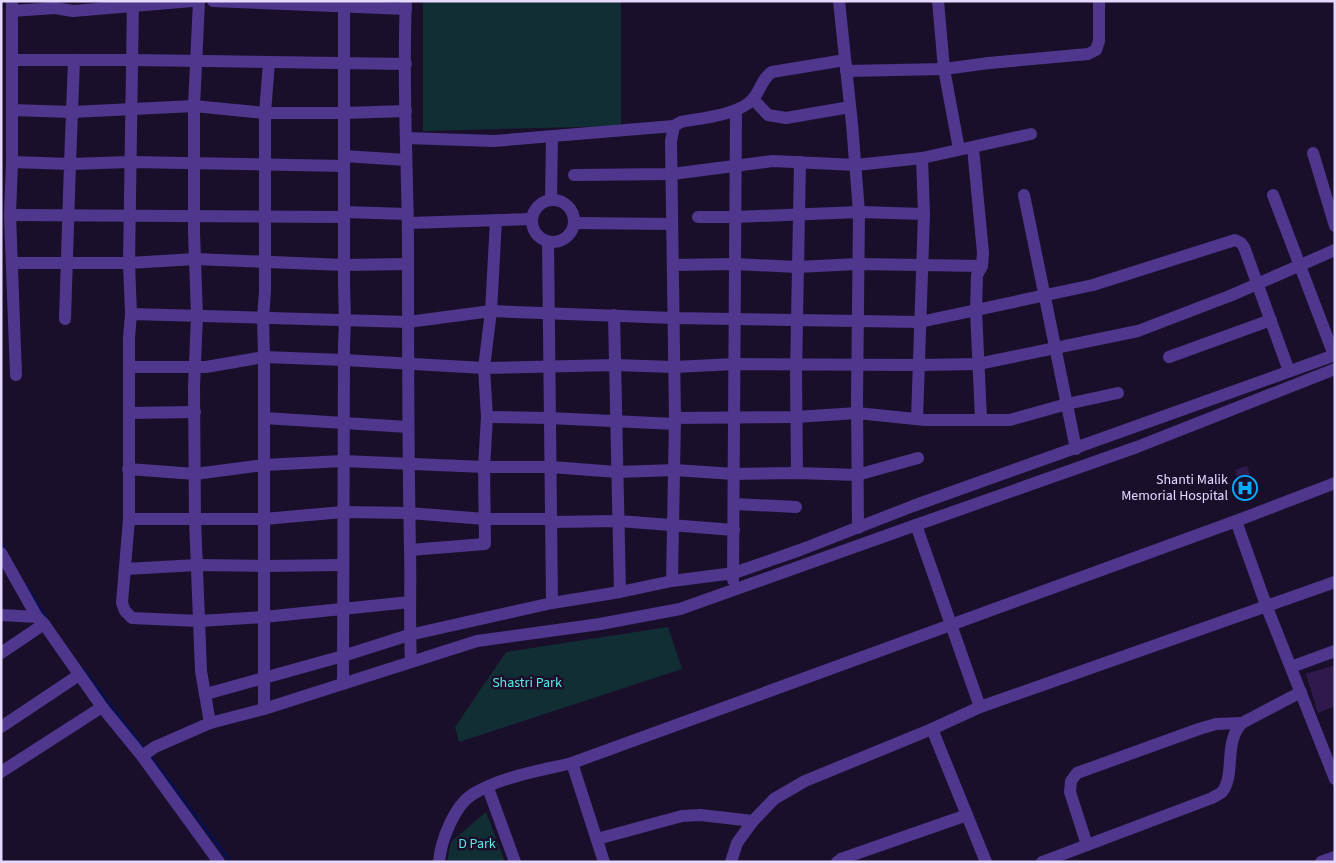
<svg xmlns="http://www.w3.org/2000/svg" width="1336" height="863" font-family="'Source Sans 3',sans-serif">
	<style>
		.green { fill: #112e35 }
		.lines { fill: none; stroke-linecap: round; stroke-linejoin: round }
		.stream { stroke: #07104c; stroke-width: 3 }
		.building { fill: #301a4d }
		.minor { stroke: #4e378d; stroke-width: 12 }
		.labels { text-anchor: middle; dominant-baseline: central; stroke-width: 5; stroke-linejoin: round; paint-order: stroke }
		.poi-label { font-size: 14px; fill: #e6d9ff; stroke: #1a0f2b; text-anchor: end }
		.park-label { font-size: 14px; fill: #5ce8e5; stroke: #1a0f2b }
	</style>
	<rect width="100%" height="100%" fill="#1a0f2b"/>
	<!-- green -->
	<g class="green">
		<polygon points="423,1 621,1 621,126 423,131"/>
		<polygon points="668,627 682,669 459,742 455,727 506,652"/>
		<polygon points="486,812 505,862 447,862 451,842"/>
	</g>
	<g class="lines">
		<!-- stream -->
		<g class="stream">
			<polyline points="1,543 5,550"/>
			<polyline points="26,585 46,618"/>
			<polyline points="82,668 145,750"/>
			<polyline points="149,755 231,862"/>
		</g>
	</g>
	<!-- building -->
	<g class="building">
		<polygon points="1247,466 1256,492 1235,498 1232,487 1240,484 1235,470"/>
		<polygon points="1335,665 1335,706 1318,713 1306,674"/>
	</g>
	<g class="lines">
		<!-- minor -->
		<g class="minor">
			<polyline points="133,1 129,263 195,259 344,265 408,264"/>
			<polyline points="199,1 194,106 194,232 197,316 194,386 195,519 201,671 210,723"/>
			<polyline points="213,1 406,9"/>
			<polyline points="344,1 344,113 406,111"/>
			<path d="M406 1C402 84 408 168 408 250 408 350 408 449 410 549 411 586 409 624 411 662"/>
			<polyline points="839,1 852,124 859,212 857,399 858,528"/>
			<polyline points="938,1 944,69 958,144"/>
			<polyline points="12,11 55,8 73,11 192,1"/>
			<polyline points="12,60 132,60 406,64"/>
			<polyline points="74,60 70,164 130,162 344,166"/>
			<polyline points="846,71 944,69 989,63 1088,54 1096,50 1099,41 1099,1"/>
			<polyline points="752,100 753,99 768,115 786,118 850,107"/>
			<polyline points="12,110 72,112 194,106 265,113 269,62"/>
			<polyline points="406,138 494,141 674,126"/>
			<polyline points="973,148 983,253 982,266 977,275 976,310 981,419"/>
			<polyline points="1313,153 1335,226"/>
			<polyline points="344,156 406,160"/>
			<polyline points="12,162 12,1"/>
			<polyline points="574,175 672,174 773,161 856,165 922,158 1031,134"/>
			<polyline points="1024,195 1076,449"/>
			<polyline points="1273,195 1334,355"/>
			<circle cx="553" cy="221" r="21"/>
			<polyline points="551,200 552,137"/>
			<polyline points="344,212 407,214"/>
			<polyline points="10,215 344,217"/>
			<polyline points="698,217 736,217 859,212 924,214"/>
			<polyline points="408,223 532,219"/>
			<polyline points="574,223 672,224"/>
			<polyline points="548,242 552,603"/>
			<polyline points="12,263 129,263 131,314 129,338 129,519 264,519 343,512 409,513 485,519 547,519 551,522 619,521 734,530"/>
			<polyline points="673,265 735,264 797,267 858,264 982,266"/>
			<polyline points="131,314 408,322 491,311 673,318 920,322 1093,285 1235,240 1241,243 1244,247 1289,371"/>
			<polyline points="614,315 620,592"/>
			<polyline points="1169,357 1271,320"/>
			<polyline points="129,367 206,367 264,357 344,360 484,368 615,365 674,367 735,364 918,365 978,364 1138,331 1232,295 1335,250"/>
			<polyline points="16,375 10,215 12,162 70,164 65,319"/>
			<polyline points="129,413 195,412"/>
			<polyline points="487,417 549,418 675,424"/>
			<polyline points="264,418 408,427"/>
			<polyline points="675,418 796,417 857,413 925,420 1010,420 1067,404 1118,393"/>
			<polyline points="917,419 924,214 922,158"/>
			<polyline points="128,469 195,474 264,465 343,461 484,467 551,467 617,472 675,470 734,474 797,473 857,475 918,458"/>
			<polyline points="797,473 796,374 800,162"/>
			<polyline points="734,504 796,507"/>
			<polyline points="129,519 122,603 125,611 132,618 199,621 264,617 410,602"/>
			<polyline points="1236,521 1266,605 1335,779"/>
			<polyline points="916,525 1137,447 1335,369"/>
			<polyline points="410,550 485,544 484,467 487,417 484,368 491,311 496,220"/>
			<polyline points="1,553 37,617 44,624 102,707 142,756 219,862"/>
			<polyline points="125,569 197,565 266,566 343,565"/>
			<polyline points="733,580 736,110"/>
			<path d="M672 581 675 418 671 141 674 126 681 122C701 118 738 115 752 100 760 92 762 78 772 72L845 60"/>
			<polyline points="1,615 37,617"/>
			<polyline points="1,653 44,624"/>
			<polyline points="1291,667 1335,651"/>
			<polyline points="206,694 343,656 409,635 552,603 620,592 672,581 734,573 800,550 913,506 1335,355"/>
			<polyline points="264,709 264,357 263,318 265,291 265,113 344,113 344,285 345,320 344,344 343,684"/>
			<polyline points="1,727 79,675"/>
			<polyline points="932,729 986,862"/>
			<polyline points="142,756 155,747 210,723 264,709 477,641 600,624 680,609 916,525 980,707"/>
			<polyline points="572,763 604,862"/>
			<polyline points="1,772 102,707"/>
			<polyline points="488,788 515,862"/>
			<polyline points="597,839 682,816 700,815 753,821"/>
			<polyline points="1087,845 1070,792 1071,781 1077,773 1199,729 1216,724 1242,723"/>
			<path d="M439 862C441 840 454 806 473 794 503 776 539 771 572 763L1236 521 1335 483"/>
			<polyline points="731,862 737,843 753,821 774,799 805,781 932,729 980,707 1335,582"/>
			<polyline points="837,862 841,859 967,815"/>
			<path d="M1042 862 1212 798C1215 796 1220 794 1222 792 1236 775 1223 742 1242 723L1301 692"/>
			<polyline points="1321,862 1335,857"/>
		</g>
	</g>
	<!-- icons -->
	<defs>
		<symbol id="hospital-ring" viewBox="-11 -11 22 22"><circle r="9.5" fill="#1a0f2b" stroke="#05acff" stroke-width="1.5"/><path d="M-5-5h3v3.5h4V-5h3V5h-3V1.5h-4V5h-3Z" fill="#05acff"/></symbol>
	</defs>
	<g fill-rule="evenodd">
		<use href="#hospital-ring" x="1231" y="474" width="28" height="28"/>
	</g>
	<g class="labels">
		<!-- poi labels -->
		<g class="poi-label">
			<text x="1228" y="480">Shanti Malik<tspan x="1228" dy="16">Memorial Hospital</tspan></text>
		</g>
		<!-- park labels -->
		<g class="park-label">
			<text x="527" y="683">Shastri Park</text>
			<text x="477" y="844">D Park</text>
		</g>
	</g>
	<!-- border -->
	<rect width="1336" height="863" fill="none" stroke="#e6d9ff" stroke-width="5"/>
</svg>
